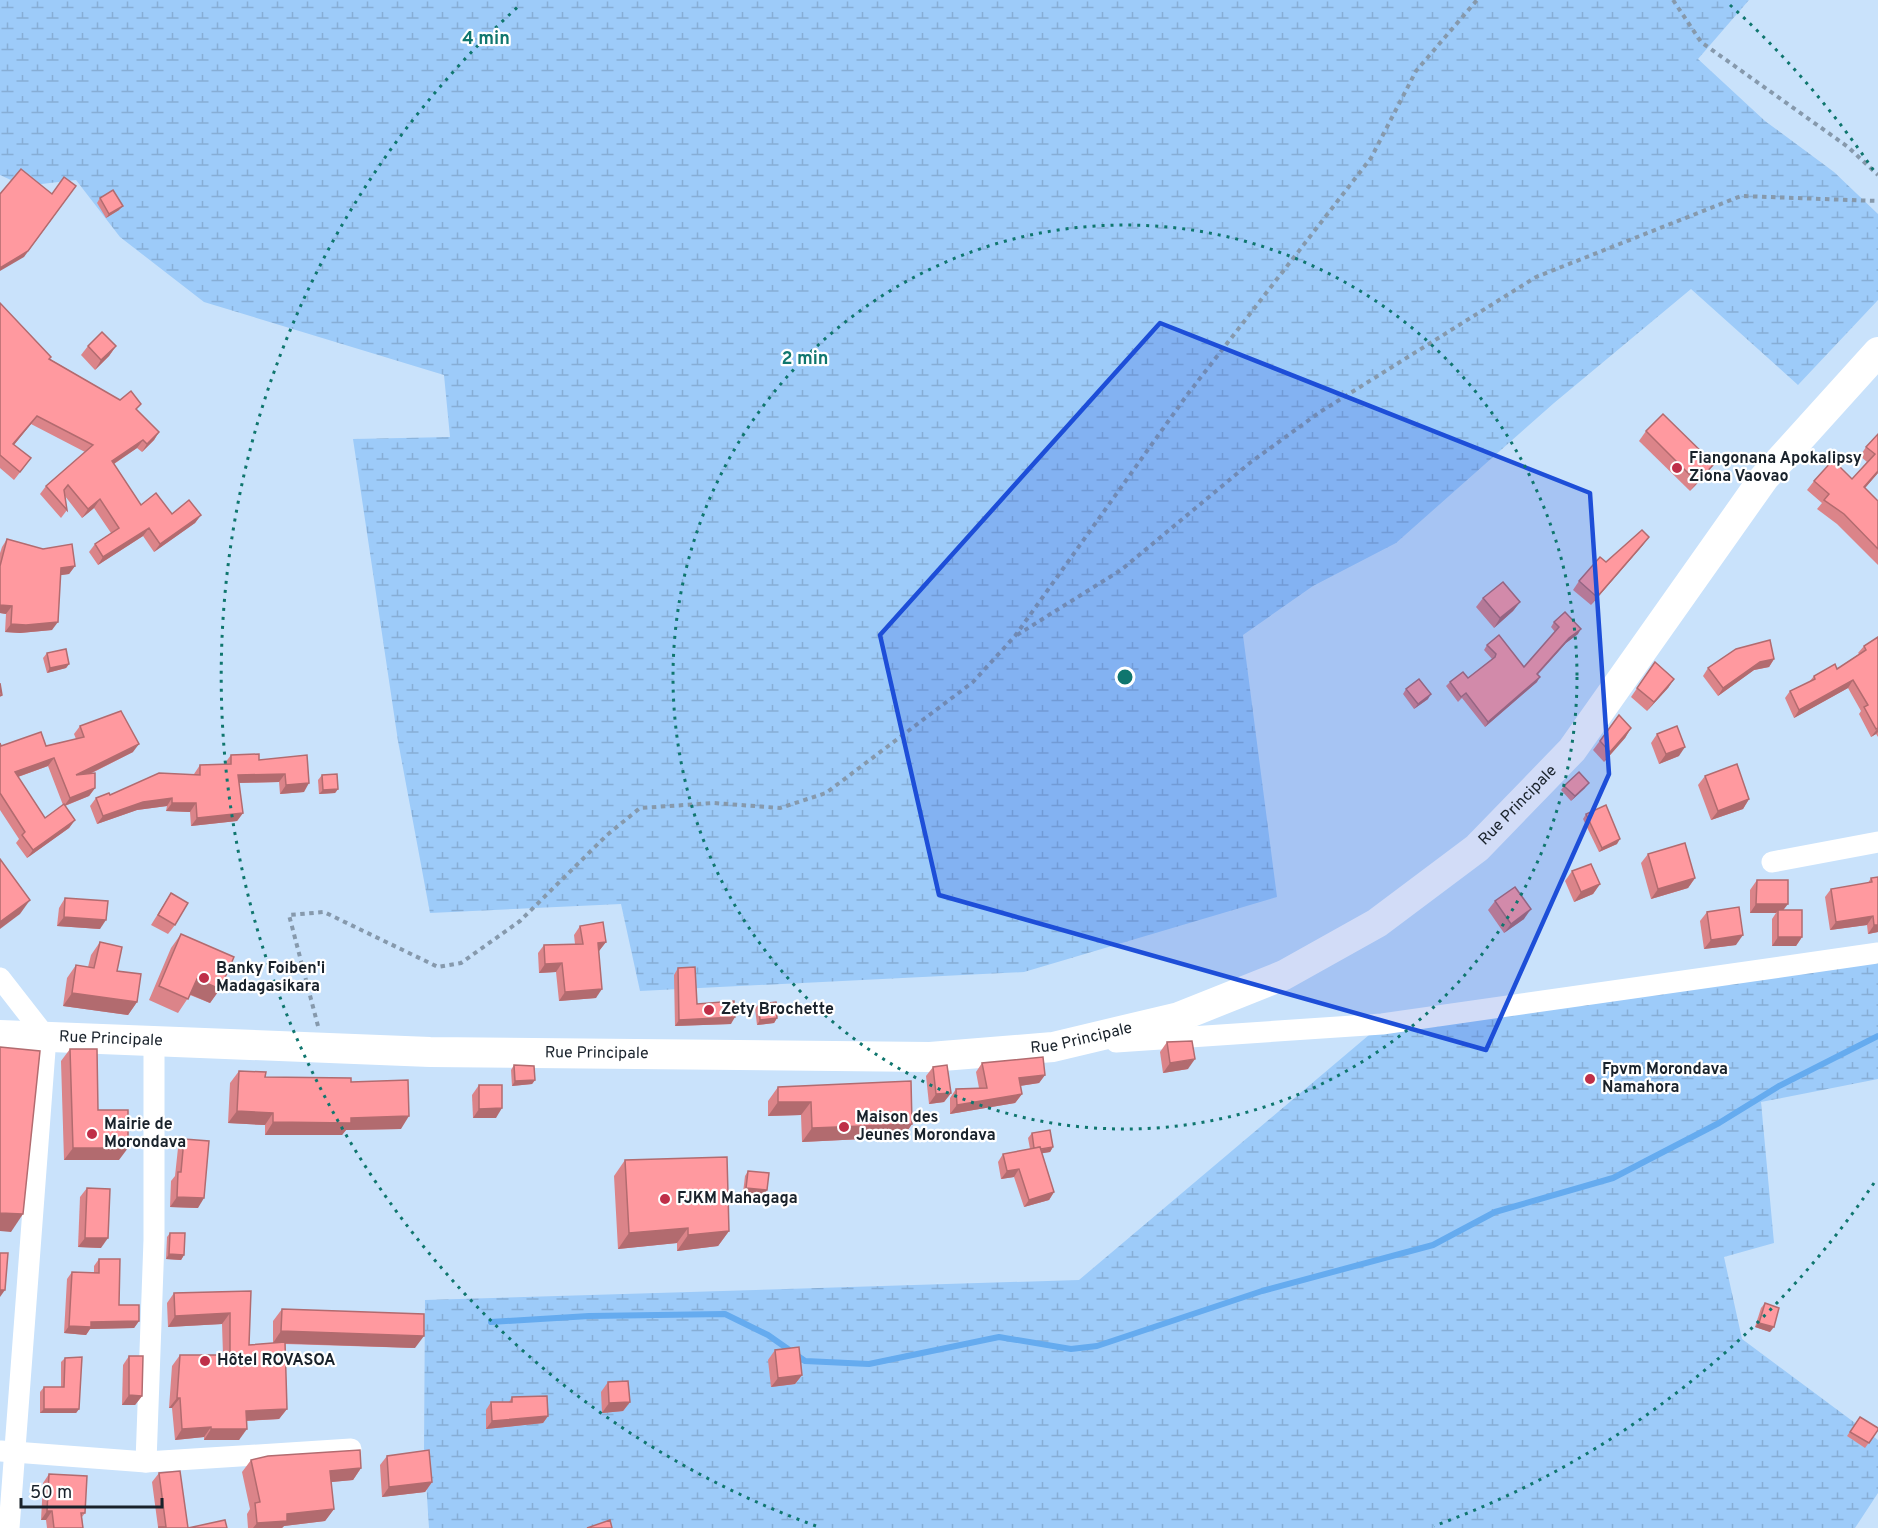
<svg xmlns="http://www.w3.org/2000/svg" width="1878" height="1528" font-family="Overpass,sans-serif">
	<style>
		.wetland { fill: url(#wetland-marsh) }
		.lines { fill: none; stroke-linecap: round; stroke-linejoin: round }
		.stream { stroke: #65abef; stroke-width: 6 }
		.path { stroke: #8699ac; stroke-width: 4; stroke-dasharray: 4.5 4.5; stroke-linecap: butt }
		.street { stroke: #fff; stroke-width: 21 }
		.secondary { stroke: #fff; stroke-width: 30 }
		.wall { fill: #db8489; fill-rule: evenodd }
		.shaded-wall { fill: #b26b6f }
		.building { fill: #ff999f; stroke: #b26b6f; stroke-width: 1.5 }
		.marked { fill: #1d4ed8; fill-opacity: 0.2; stroke: #1d4ed8; stroke-width: 4.5; stroke-linejoin: round }
		.ring { fill: none; stroke: #0f766e; stroke-width: 3; stroke-dasharray: 3 6 }
		.poi-dot { fill: #bf2f48; stroke: #fff; stroke-width: 2 }
		.labels { text-anchor: middle; dominant-baseline: central; stroke-width: 4.5; stroke-linejoin: round; paint-order: stroke }
		.poi-label { font-size: 16px; font-weight: bold; fill: #19222b; stroke: #fff; text-anchor: start }
		.street-label { font-size: 16px; fill: #19222b; stroke: #fff }
		.centre { fill: #0f766e; stroke: #fff; stroke-width: 3 }
		.ring-label { font-size: 18px; text-anchor: middle; font-weight: bold; fill: #0f766e; stroke: #fff; stroke-width: 4.5; stroke-linejoin: round; paint-order: stroke }
	</style>
	<defs>
		<pattern id="wetland-marsh" width="20" height="14" patternUnits="userSpaceOnUse" patternTransform="scale(1.5)"><rect width="20" height="14" fill="#9dcbf9"/><path d="M1 5h8M5 5V1M11 12h8M15 12V8" fill="none" stroke="#87aed6"/></pattern>
	</defs>
	<rect width="100%" height="100%" fill="#c9e2fb"/>
	<!-- wetland -->
	<g class="wetland">
		<polygon points="0,0 1749,0 1698,59 1765,121 1834,172 1878,214 1878,300 1798,385 1691,289 1554,403 1396,543 1313,586 1243,635 1277,897 1024,972 640,991 621,904 430,913 398,741 353,439 450,437 444,375 204,302 120,237 76,180 24,186 0,175"/>
		<polygon points="1878,953 1878,1079 1761,1102 1774,1243 1724,1257 1742,1339 1878,1440 1878,1493 1855,1528 429,1528 424,1449 425,1300 1079,1280 1382,1024"/>
	</g>
	<g class="lines">
		<!-- stream -->
		<polyline class="stream" points="491,1322 589,1316 725,1314 768,1335 805,1361 869,1364 999,1337 1071,1349 1097,1346 1262,1291 1433,1245 1495,1212 1613,1178 1719,1123 1779,1086 1878,1036"/>
		<!-- path -->
		<g class="path">
			<polyline points="1673,0 1701,42 1848,147 1878,175"/>
			<polyline points="1017,635 1121,570 1251,462 1320,412 1536,277 1741,196 1878,201"/>
			<polyline points="318,1026 289,915 324,912 438,967 461,963 520,921 607,835 640,808 714,803 780,808 826,793 973,682 1015,636 1187,395 1371,158 1416,71 1477,0"/>
		</g>
		<!-- street -->
		<g class="street">
			<polyline points="1772,862 1878,842"/>
			<polyline points="0,978 46,1037 9,1528"/>
			<polyline points="1116,1042 1382,1024 1878,953"/>
			<polyline points="1,1451 146,1462 351,1449"/>
			<polyline points="146,1462 154,1240 154,1042"/>
		</g>
		<!-- secondary -->
		<path class="secondary" id="s1" d="M0 1035 430 1052 930 1057 1053 1047 1179 1017 1284 975 1377 923 1477 848 1572 750 1764 478 1878 352"/>
	</g>
	<!-- wall -->
	<g class="wall">
		<polygon points="100,198 119,210 106,218 97,203"/>
		<polygon points="0,303 50,359 137,410 159,432 154,440 142,452 137,448 114,464 141,505 172,514 201,515 195,523 154,552 143,536 98,565 89,552 95,544 111,533 94,508 82,518 65,496 67,510 61,518 40,494 46,486 85,452 31,424 14,445 31,458 25,466 14,480 0,468"/>
		<polygon points="88,346 116,346 109,356 95,370 81,355"/>
		<polygon points="1646,431 1707,473 1690,491 1639,441"/>
		<polygon points="1878,434 1878,473 1865,488 1878,501 1878,565 1837,524 1817,509 1822,503 1807,490 1814,481 1852,479 1867,462 1860,456 1866,447"/>
		<polygon points="7,539 75,566 69,574 60,575 52,630 20,633 5,632 6,614 0,613 0,553 2,547"/>
		<polygon points="1643,545 1591,605 1573,590 1579,581 1606,562"/>
		<polygon points="1483,598 1520,602 1513,611 1494,628 1476,607"/>
		<polygon points="1554,622 1578,634 1566,643 1538,674 1537,682 1485,727 1462,698 1458,702 1446,686 1450,682 1468,678 1492,659 1484,650 1487,645 1524,667 1555,632 1551,627"/>
		<polygon points="1878,637 1878,737 1876,734 1871,737 1859,714 1861,711 1848,688 1794,718 1785,698 1790,691 1809,682 1814,676 1837,669 1859,654 1858,653 1864,646"/>
		<polygon points="47,653 69,664 66,668 47,673 43,658"/>
		<polygon points="1774,659 1769,667 1754,670 1718,696 1703,676 1708,668"/>
		<polygon points="1655,662 1674,679 1668,688 1647,711 1631,697"/>
		<polygon points="1406,689 1428,699 1414,709 1403,694"/>
		<polygon points="1619,715 1631,728 1625,738 1604,762 1593,750"/>
		<path d="M80 726 133 752 90 774 95 788 89 796 65 806 75 820 69 828 27 858 16 843 19 839 0 810V743L1 746H46L76 739 74 734ZM48 766 63 805 45 818 18 777Z"/>
		<polygon points="1657,734 1679,756 1659,764 1651,743"/>
		<polygon points="231,755 259,760 307,755 304,792 280,794 279,782 239,783 243,813 237,821 191,826 190,812 166,811 167,806 137,810 97,824 90,806 96,798 194,774 200,765 225,765 225,763"/>
		<polygon points="322,775 338,789 335,793 319,794 318,780"/>
		<polygon points="1705,776 1749,799 1743,809 1711,820 1698,785"/>
		<polygon points="1564,786 1585,788 1571,801 1561,790"/>
		<polygon points="1586,814 1617,844 1599,852 1583,819"/>
		<polygon points="1648,854 1695,878 1688,888 1651,899 1641,863"/>
		<polygon points="1572,871 1600,884 1593,894 1574,902 1565,881"/>
		<polygon points="1878,877 1878,932 1868,934 1867,925 1830,930 1825,897 1831,889 1868,883 1871,878"/>
		<polygon points="1757,880 1784,910 1802,937 1796,946 1772,946 1772,919 1776,913 1750,913 1750,890"/>
		<polygon points="171,893 175,925 168,934 151,925"/>
		<polygon points="65,898 100,929 57,926 59,908"/>
		<polygon points="1495,901 1524,919 1504,933 1488,910"/>
		<polygon points="1707,912 1736,945 1704,949 1700,921"/>
		<polygon points="580,926 606,942 599,951 596,998 559,1001 556,972 539,973 538,953 544,945 575,944 574,935"/>
		<polygon points="181,934 220,989 210,1003 190,995 178,1013 149,1000 171,948"/>
		<polygon points="100,942 137,1002 128,1015 63,1006 67,978 76,965 88,967 91,955"/>
		<polygon points="678,968 697,1004 731,1024 675,1026 674,975"/>
		<polygon points="759,1004 777,1018 774,1023 757,1025 755,1008"/>
		<polygon points="1167,1042 1188,1069 1163,1073 1160,1052"/>
		<polygon points="70,1049 98,1110 119,1160 64,1160 61,1061"/>
		<polygon points="982,1063 1045,1075 1039,1083 1020,1086 1022,1094 1015,1103 950,1114 950,1098 956,1089 979,1088 976,1072"/>
		<polygon points="514,1065 535,1080 532,1084 512,1086 511,1070"/>
		<polygon points="933,1067 951,1093 944,1102 929,1104 926,1076"/>
		<polygon points="239,1071 265,1077 351,1082 401,1129 346,1130 342,1135 265,1135 265,1125 228,1123 230,1083"/>
		<polygon points="479,1085 496,1118 473,1118 472,1095"/>
		<polygon points="778,1087 912,1124 903,1137 802,1142 801,1115 768,1116 768,1101"/>
		<polygon points="1032,1133 1053,1147 1050,1152 1042,1153 1054,1192 1049,1200 1024,1207 1014,1177 1001,1179 998,1162 1003,1154 1030,1149 1028,1138"/>
		<polygon points="184,1139 198,1208 170,1207 171,1181 175,1176 178,1148"/>
		<polygon points="625,1160 729,1231 718,1246 677,1251 677,1243 618,1249 614,1176"/>
		<polygon points="748,1171 764,1195 743,1193 745,1176"/>
		<polygon points="87,1188 101,1248 78,1247 80,1197"/>
		<polygon points="170,1233 184,1255 181,1260 166,1259 167,1237"/>
		<polygon points="99,1259 119,1305 139,1321 134,1328 90,1329 86,1335 64,1333 67,1279 72,1272 94,1273 94,1266"/>
		<polygon points="251,1291 249,1345 273,1343 273,1321 282,1309 415,1348 285,1344 287,1409 279,1419 247,1421 239,1440 204,1440 204,1437 175,1440 172,1408 169,1408 172,1366 180,1355 223,1355 222,1324 168,1327 167,1303 174,1293"/>
		<polygon points="1765,1303 1770,1332 1755,1327 1761,1308"/>
		<polygon points="775,1350 802,1375 795,1384 771,1387 768,1360"/>
		<polygon points="129,1356 142,1396 135,1405 122,1405 123,1365"/>
		<polygon points="65,1358 79,1409 76,1413 40,1413 40,1392 44,1387 61,1387 61,1362"/>
		<polygon points="608,1382 630,1402 623,1411 602,1413 601,1392"/>
		<polygon points="512,1397 548,1416 543,1423 486,1429 486,1410 491,1402 509,1402"/>
		<polygon points="1860,1417 1878,1430 1865,1448 1847,1436"/>
		<polygon points="387,1456 432,1482 425,1492 382,1497 380,1465"/>
		<polygon points="251,1460 361,1468 353,1480 331,1482 334,1509 325,1521 284,1526 282,1528 248,1528 247,1514 250,1509 242,1472"/>
		<polygon points="159,1473 188,1528 227,1528 158,1528 158,1527 152,1482"/>
		<polygon points="49,1474 85,1513 82,1517 83,1528 47,1528 46,1520 41,1520 43,1483"/>
	</g>
	<!-- shaded-wall -->
	<g class="shaded-wall">
		<polygon points="76,186 24,257 0,271 0,268"/>
		<polygon points="123,206 119,210 106,218 109,214"/>
		<polygon points="116,346 109,356 95,370 101,360"/>
		<polygon points="37,416 31,424 8,452 13,444"/>
		<polygon points="159,432 154,440 142,452 147,444"/>
		<polygon points="143,440 137,448 106,469 112,461"/>
		<polygon points="1714,464 1707,473 1690,491 1697,482"/>
		<polygon points="1878,471 1878,473 1858,496 1864,487"/>
		<polygon points="100,499 94,508 82,518 88,509"/>
		<polygon points="201,515 195,523 154,552 160,544"/>
		<polygon points="149,528 143,536 98,565 103,557"/>
		<polygon points="1649,537 1643,545 1591,605 1597,597"/>
		<polygon points="75,566 69,574 55,576 61,568"/>
		<polygon points="1520,602 1513,611 1494,628 1500,618"/>
		<polygon points="0,605 12,606 6,614 0,613"/>
		<polygon points="58,622 52,630 20,633 5,632 11,624"/>
		<polygon points="1581,629 1578,634 1566,643 1534,679 1569,638"/>
		<polygon points="1774,659 1769,667 1754,670 1718,696 1723,688 1760,662"/>
		<polygon points="69,664 66,668 47,673 50,668"/>
		<polygon points="1540,677 1537,682 1485,727 1488,722"/>
		<polygon points="1674,679 1668,688 1647,711 1654,702"/>
		<polygon points="1853,680 1848,688 1794,718 1799,710"/>
		<polygon points="1431,694 1428,699 1414,709 1418,704"/>
		<polygon points="1631,728 1625,738 1604,762 1610,752"/>
		<polygon points="1878,728 1878,732 1876,734 1871,737"/>
		<polygon points="139,744 133,752 71,783 76,775"/>
		<polygon points="1685,747 1679,756 1659,764 1666,754"/>
		<polygon points="54,758 48,766 9,780 15,772"/>
		<polygon points="285,774 279,782 232,783 238,775"/>
		<polygon points="309,783 304,792 280,794 286,785"/>
		<polygon points="1589,783 1585,788 1571,801 1575,796"/>
		<polygon points="95,788 89,796 64,806 70,798"/>
		<polygon points="338,789 335,793 319,794 323,790"/>
		<polygon points="172,798 167,806 137,810 97,824 103,816 143,802"/>
		<polygon points="1749,799 1743,809 1711,820 1718,811"/>
		<polygon points="172,803 196,803 190,812 166,811"/>
		<polygon points="243,813 237,821 191,826 197,818"/>
		<polygon points="75,820 69,828 27,858 33,850"/>
		<polygon points="1620,839 1617,844 1599,852 1602,848"/>
		<polygon points="1695,878 1688,888 1651,899 1658,889"/>
		<polygon points="1600,884 1593,894 1574,902 1581,892"/>
		<polygon points="30,900 20,914 0,929 0,922"/>
		<polygon points="1756,904 1788,904 1781,913 1778,910 1776,913 1750,913"/>
		<polygon points="1531,909 1524,919 1504,933 1511,924"/>
		<polygon points="1873,916 1867,925 1830,930 1836,922"/>
		<polygon points="64,917 106,920 100,929 57,926"/>
		<polygon points="1874,925 1878,925 1878,932 1868,934"/>
		<polygon points="1743,935 1736,945 1704,949 1711,940"/>
		<polygon points="1778,937 1802,937 1796,946 1772,946"/>
		<polygon points="606,942 599,951 592,952 598,943"/>
		<polygon points="562,963 556,972 539,973 545,964"/>
		<polygon points="197,979 220,989 210,1003 187,993"/>
		<polygon points="602,989 596,998 559,1001 565,992"/>
		<polygon points="72,993 137,1002 128,1015 63,1006"/>
		<polygon points="735,1017 731,1024 675,1026 679,1020"/>
		<polygon points="777,1018 774,1023 757,1025 760,1020"/>
		<polygon points="1195,1059 1188,1069 1163,1073 1170,1063"/>
		<polygon points="1045,1075 1039,1083 1012,1087 1019,1078"/>
		<polygon points="535,1080 532,1084 512,1086 515,1081"/>
		<polygon points="951,1093 944,1102 929,1104 936,1094"/>
		<polygon points="1022,1094 1015,1103 950,1114 957,1105"/>
		<polygon points="778,1102 811,1102 801,1115 768,1116"/>
		<polygon points="502,1108 496,1118 473,1118 479,1109"/>
		<polygon points="237,1111 273,1113 265,1125 228,1123"/>
		<polygon points="409,1116 401,1129 346,1130 342,1135 265,1135 273,1122 351,1118"/>
		<polygon points="912,1124 903,1137 802,1142 812,1128"/>
		<polygon points="1053,1147 1050,1152 1032,1155 1035,1151"/>
		<polygon points="73,1148 128,1148 119,1160 64,1160"/>
		<polygon points="1019,1169 1014,1177 1001,1179 1007,1171"/>
		<polygon points="746,1188 767,1190 764,1195 743,1193"/>
		<polygon points="1054,1192 1049,1200 1024,1207 1029,1200"/>
		<polygon points="177,1197 204,1198 198,1208 170,1207"/>
		<polygon points="0,1213 23,1214 11,1232 0,1231"/>
		<polygon points="688,1228 677,1243 618,1249 629,1233"/>
		<polygon points="729,1231 718,1246 677,1251 688,1235"/>
		<polygon points="85,1238 108,1238 101,1248 78,1247"/>
		<polygon points="169,1254 184,1255 181,1260 166,1259"/>
		<polygon points="0,1290 5,1290 0,1297"/>
		<polygon points="230,1313 222,1324 168,1327 175,1316"/>
		<polygon points="139,1321 134,1328 90,1329 86,1335 64,1333 69,1326 91,1322"/>
		<polygon points="1759,1323 1774,1327 1770,1332 1755,1327"/>
		<polygon points="281,1331 424,1336 415,1348 273,1343"/>
		<polygon points="802,1375 795,1384 771,1387 778,1378"/>
		<polygon points="129,1395 142,1396 135,1405 122,1405"/>
		<polygon points="177,1398 180,1398 172,1408 169,1408"/>
		<polygon points="630,1402 623,1411 602,1413 609,1403"/>
		<polygon points="44,1409 79,1409 76,1413 40,1413"/>
		<polygon points="287,1409 279,1419 239,1421 246,1411"/>
		<polygon points="548,1416 543,1423 486,1429 492,1421"/>
		<polygon points="211,1427 204,1437 175,1440 182,1429"/>
		<polygon points="211,1429 247,1429 239,1440 204,1440"/>
		<polygon points="361,1468 353,1480 321,1483 330,1471"/>
		<polygon points="432,1482 425,1492 382,1497 389,1487"/>
		<polygon points="334,1509 325,1521 284,1526 282,1528 253,1528 257,1523 287,1514"/>
		<polygon points="47,1511 52,1511 46,1520 41,1520"/>
	</g>
	<!-- building -->
	<g class="building">
		<polygon points="21,169 52,194 64,177 76,186 28,251 0,268 0,194"/>
		<polygon points="113,190 123,206 109,214 100,198"/>
		<polygon points="0,303 51,357 49,359 120,400 131,391 141,404 136,409 159,432 147,444 143,440 112,461 141,505 156,493 172,514 189,500 201,515 160,544 149,528 103,557 95,544 119,528 100,499 88,509 68,485 64,490 67,510 46,486 93,445 37,416 13,444 31,458 20,472 0,455"/>
		<polygon points="102,332 116,346 101,360 88,346"/>
		<polygon points="1663,414 1714,464 1697,482 1646,431"/>
		<polygon points="1878,434 1878,471 1864,487 1878,501 1878,549 1844,514 1824,500 1829,494 1814,481 1833,460 1852,479 1875,454 1866,447"/>
		<polygon points="1642,530 1649,537 1597,597 1579,581 1600,557 1606,562"/>
		<polygon points="7,539 43,549 72,544 75,566 61,568 58,622 26,625 11,624 12,606 0,605 0,566"/>
		<polygon points="1503,582 1520,602 1500,618 1483,598"/>
		<polygon points="1565,612 1581,629 1569,638 1537,674 1540,677 1488,722 1466,693 1461,697 1450,682 1463,672 1468,678 1495,657 1496,654 1487,645 1499,635 1524,667 1559,627 1554,622"/>
		<polygon points="1878,637 1878,728 1876,729 1864,707 1868,705 1853,680 1799,710 1790,691 1815,679 1814,676 1835,664 1837,669 1866,650 1864,646"/>
		<polygon points="1770,640 1774,659 1760,662 1723,688 1708,668 1736,649"/>
		<polygon points="66,649 69,664 50,668 47,653"/>
		<polygon points="1655,662 1674,679 1654,702 1637,688"/>
		<polygon points="1419,679 1431,694 1418,704 1406,689"/>
		<polygon points="0,683 2,695 0,696"/>
		<polygon points="121,711 139,744 76,775 95,773 95,788 70,798 54,758 15,772 45,818 64,804 75,820 33,850 22,835 25,832 0,793 0,743 1,746 41,732 46,746 84,737 80,726"/>
		<polygon points="1619,715 1631,728 1610,752 1600,741"/>
		<polygon points="1677,726 1685,747 1666,754 1657,734"/>
		<polygon points="259,754 259,760 307,755 309,783 286,785 285,774 238,775 243,813 197,818 196,803 172,803 172,798 143,802 103,816 96,798 109,793 110,795 159,773 200,775 200,765 231,764 231,755"/>
		<polygon points="1737,764 1749,799 1718,811 1705,776"/>
		<polygon points="1579,772 1589,783 1575,796 1564,786"/>
		<polygon points="337,774 338,789 323,790 322,775"/>
		<polygon points="1606,805 1620,839 1602,848 1586,814"/>
		<polygon points="1685,843 1695,878 1658,889 1648,854"/>
		<polygon points="0,859 30,900 0,922"/>
		<polygon points="1591,864 1600,884 1581,892 1572,871"/>
		<polygon points="1878,877 1878,925 1874,925 1873,916 1836,922 1831,889 1872,882 1871,878"/>
		<polygon points="1757,880 1788,880 1788,904 1756,904"/>
		<polygon points="1515,887 1531,909 1511,924 1495,901"/>
		<polygon points="171,893 188,903 175,925 158,915"/>
		<polygon points="65,898 108,901 106,920 64,917"/>
		<polygon points="1739,907 1743,935 1711,940 1707,912"/>
		<rect x="1778" y="910" width="24" height="27"/>
		<polygon points="603,922 606,942 598,943 602,989 565,992 562,963 545,964 544,945 583,944 580,926"/>
		<polygon points="181,934 234,957 220,989 197,979 188,999 159,986"/>
		<polygon points="100,942 122,947 117,971 141,974 137,1002 72,993 76,965 94,968"/>
		<polygon points="695,967 697,1004 734,1001 735,1017 679,1020 678,968"/>
		<polygon points="776,1002 777,1018 760,1020 759,1004"/>
		<polygon points="1192,1041 1195,1059 1170,1063 1167,1042"/>
		<polygon points="0,1047 40,1051 23,1214 0,1213"/>
		<polygon points="70,1049 97,1049 98,1110 128,1110 128,1148 73,1148"/>
		<polygon points="1043,1057 1045,1075 1019,1078 1022,1094 957,1105 956,1089 987,1088 982,1063"/>
		<polygon points="514,1065 534,1066 535,1080 515,1081"/>
		<polygon points="947,1065 951,1093 936,1094 933,1067"/>
		<polygon points="239,1071 266,1072 265,1077 351,1078 351,1082 408,1080 409,1116 351,1118 351,1123 273,1122 273,1113 237,1111"/>
		<polygon points="911,1081 912,1124 812,1128 811,1102 778,1102 778,1087"/>
		<polygon points="479,1085 502,1085 502,1108 479,1109"/>
		<polygon points="1050,1130 1053,1147 1041,1149 1040,1147 1034,1148 1032,1133"/>
		<polygon points="184,1139 209,1141 204,1198 177,1197 178,1172 181,1172"/>
		<polygon points="1040,1147 1054,1192 1029,1200 1019,1169 1007,1171 1003,1154"/>
		<polygon points="727,1157 729,1231 688,1235 688,1228 629,1233 625,1160"/>
		<polygon points="748,1171 769,1173 767,1190 746,1188"/>
		<polygon points="87,1188 110,1189 108,1238 85,1238"/>
		<polygon points="170,1233 185,1233 184,1255 169,1254"/>
		<polygon points="0,1253 8,1253 5,1290 0,1290"/>
		<polygon points="99,1259 120,1259 119,1305 139,1305 139,1321 91,1322 91,1327 69,1326 72,1272 99,1273"/>
		<polygon points="251,1291 249,1345 285,1342 287,1409 246,1411 247,1429 211,1429 211,1427 182,1429 180,1398 177,1398 180,1355 230,1355 230,1313 175,1316 174,1293"/>
		<polygon points="1765,1303 1779,1308 1774,1327 1759,1323"/>
		<polygon points="282,1309 424,1314 424,1336 281,1331"/>
		<polygon points="799,1347 802,1375 778,1378 775,1350"/>
		<polygon points="129,1356 143,1356 142,1396 129,1395"/>
		<polygon points="82,1357 79,1409 44,1409 44,1387 64,1387 65,1358"/>
		<polygon points="628,1381 630,1402 609,1403 608,1382"/>
		<polygon points="547,1396 548,1416 492,1421 491,1402 512,1402 512,1397"/>
		<polygon points="1860,1417 1878,1428 1878,1430 1869,1443 1850,1432"/>
		<polygon points="360,1450 361,1468 330,1471 334,1509 287,1514 287,1521 257,1523 255,1503 260,1502 251,1460 268,1456"/>
		<polygon points="429,1450 432,1482 389,1487 387,1456"/>
		<polygon points="180,1471 188,1528 225,1520 227,1528 159,1528 159,1527 166,1527 159,1473"/>
		<polygon points="49,1474 87,1476 85,1513 81,1513 83,1528 54,1528 52,1511 47,1511"/>
		<polygon points="610,1520 612,1528 587,1528"/>
	</g>
	<!-- marked area -->
	<path class="marked" d="M1160 323 1590 493 1609 774 1486 1050 939 895 880 635Z"/>
	<!-- distance rings -->
	<g class="ring">
		<circle cx="1125" cy="677" r="452"/>
		<path d="M1874 1183A904 904 0 0 1 1434 1526M816 1526A904 904 0 0 1 520 5M1730 5A904 904 0 0 1 1874 171"/>
	</g>
	<!-- markers -->
	<g class="poi-dot">
		<circle cx="1677" cy="468" r="6"/>
		<circle cx="204" cy="978" r="6"/>
		<circle cx="709" cy="1010" r="6"/>
		<circle cx="1590" cy="1079" r="6"/>
		<circle cx="844" cy="1127" r="6"/>
		<circle cx="92" cy="1134" r="6"/>
		<circle cx="665" cy="1199" r="6"/>
		<circle cx="205" cy="1361" r="6"/>
	</g>
	<g class="labels">
		<!-- poi labels -->
		<g class="poi-label">
			<text x="1689" y="459">Fiangonana Apokalipsy<tspan x="1689" dy="18">Ziona Vaovao</tspan></text>
			<text x="216" y="969">Banky Foiben'i<tspan x="216" dy="18">Madagasikara</tspan></text>
			<text x="721" y="1010">Zety Brochette</text>
			<text x="1602" y="1070">Fpvm Morondava<tspan x="1602" dy="18">Namahora</tspan></text>
			<text x="856" y="1118">Maison des<tspan x="856" dy="18">Jeunes Morondava</tspan></text>
			<text x="104" y="1125">Mairie de<tspan x="104" dy="18">Morondava</tspan></text>
			<text x="677" y="1199">FJKM Mahagaga</text>
			<text x="217" y="1361">Hôtel ROVASOA</text>
		</g>
		<!-- street labels -->
		<g class="street-label">
			<text stroke="none"><textPath href="#s1" startOffset="1587">Rue Principale</textPath></text>
			<text stroke="none"><textPath href="#s1" startOffset="1083">Rue Principale</textPath></text>
			<text stroke="none"><textPath href="#s1" startOffset="111">Rue Principale</textPath></text>
			<text stroke="none"><textPath href="#s1" startOffset="597">Rue Principale</textPath></text>
		</g>
	</g>
	<circle cx="1125" cy="677" r="9" class="centre"/>
	<g class="ring-label">
		<text x="486" y="44">4 min</text>
		<text x="805" y="364">2 min</text>
	</g>
	<!-- scale -->
	<path d="M21 1498v9h141v-9" fill="none" stroke="#19222b" stroke-width="3"/>
	<text x="30" y="1498" font-size="18" fill="#19222b" stroke="#ffffff" stroke-width="4.5" paint-order="stroke">50 m</text>
</svg>
